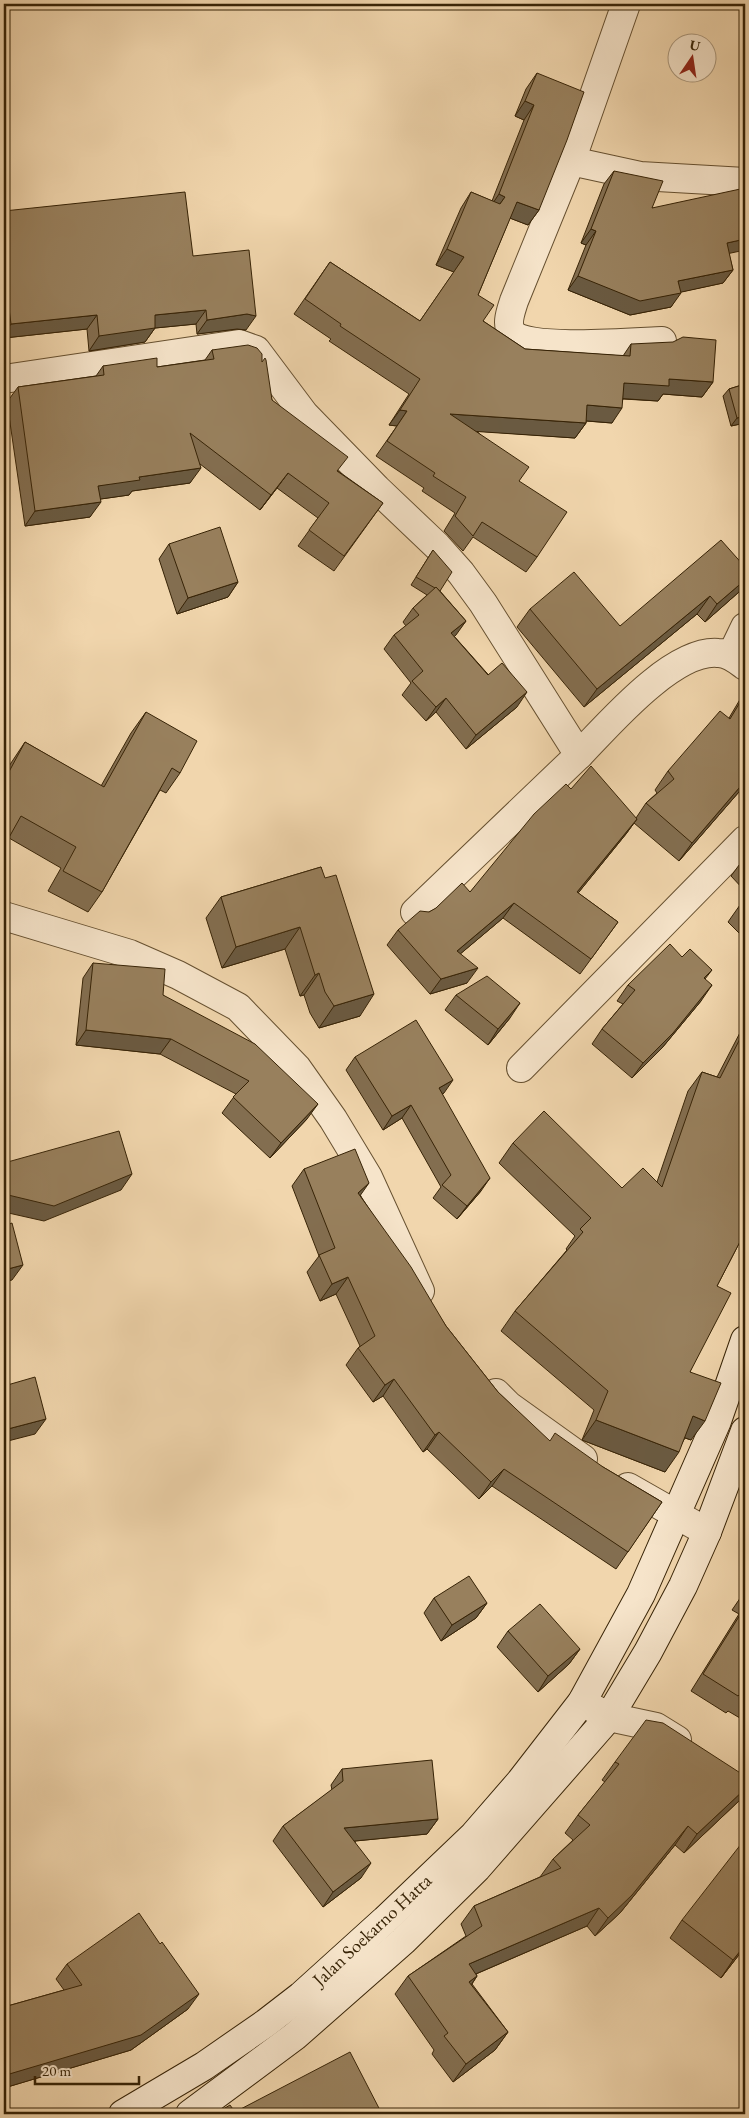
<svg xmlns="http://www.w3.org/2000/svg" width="749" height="2118" font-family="'EB Garamond',serif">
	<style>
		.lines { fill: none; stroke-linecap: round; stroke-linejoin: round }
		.minor-casing { stroke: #665030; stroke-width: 30 }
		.secondary-casing { stroke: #372306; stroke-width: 30 }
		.minor { stroke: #f6e4ca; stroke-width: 28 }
		.secondary { stroke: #f6e4ca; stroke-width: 28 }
		.wall { fill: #836e50; stroke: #372306 }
		.shaded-wall { fill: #6a5a41; stroke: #372306 }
		.building { fill: #98805d; stroke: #372306 }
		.labels { text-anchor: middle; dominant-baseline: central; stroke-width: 4; stroke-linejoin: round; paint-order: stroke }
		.street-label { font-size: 19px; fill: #372306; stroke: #f6e4ca }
	</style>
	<rect width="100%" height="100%" fill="#f1d6ad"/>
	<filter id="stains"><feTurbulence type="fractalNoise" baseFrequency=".004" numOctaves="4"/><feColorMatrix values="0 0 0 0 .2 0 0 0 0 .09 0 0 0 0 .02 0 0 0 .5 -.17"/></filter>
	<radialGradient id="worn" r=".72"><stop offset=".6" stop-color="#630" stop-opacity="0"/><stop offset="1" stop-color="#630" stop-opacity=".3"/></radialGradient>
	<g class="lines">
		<defs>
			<g id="minor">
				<polyline points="571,161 626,4"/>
				<path d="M662 341C636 342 528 351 513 334 505 325 511 311 514 301L571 161 640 176 745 182"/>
				<path d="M4 379 239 344 256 350 304 414 377 489 437 546 461 573 483 603 579 755C609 724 673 649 718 653 729 653 737 660 745 666"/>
				<polyline points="731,656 745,627"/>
				<polyline points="415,912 579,755"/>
				<polyline points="4,916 130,954 178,975 238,1007 297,1068 333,1119 368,1177 420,1291"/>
				<polyline points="521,1068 745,840"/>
				<polyline points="496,1393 509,1406 583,1459"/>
				<polyline points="628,1487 707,1532"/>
				<polyline points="582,1702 609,1717 656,1727 677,1740"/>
			</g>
			<g id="secondary">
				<polyline points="123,2114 204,2066 266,2023 301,1996 385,1920 474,1835 520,1782 582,1702 641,1594 717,1421 745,1340"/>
				<polyline points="190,2114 295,2036 403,1941 477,1868 609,1717 648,1652 683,1586 707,1532 745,1431"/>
			</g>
		</defs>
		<!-- minor casing -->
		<use href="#minor" class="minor-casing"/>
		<!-- secondary casing -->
		<use href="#secondary" class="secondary-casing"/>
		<!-- minor -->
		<use href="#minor" class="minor"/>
		<!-- secondary -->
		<use href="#secondary" class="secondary"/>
	</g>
	<!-- wall -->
	<g class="wall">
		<polygon points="537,73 539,210 528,225 510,218 478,295 483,321 525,349 623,356 631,344 713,382 702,397 663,394 658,401 623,399 612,423 586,421 586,423 575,438 477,431 519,481 537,557 526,572 473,537 463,551 444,531 455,513 422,491 424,488 376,456 397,426 389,425 409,394 329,341 331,339 294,314 330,262 420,321 454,272 436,265 461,208 471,192 492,201 524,120 515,116 526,89"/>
		<polygon points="614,171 652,208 729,254 733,270 723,283 680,292 671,307 630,315 568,290 586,245 581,243 604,184"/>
		<polygon points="4,211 193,256 246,330 237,329 197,334 196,324 155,328 145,342 89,351 87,329 4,338"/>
		<polygon points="212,350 262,362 272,400 338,471 383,503 334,571 298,546 318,518 277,488 260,510 200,464 190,483 132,491 129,495 100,499 90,517 25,526 7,402 18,387 96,376 103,366 157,367 205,360"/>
		<polygon points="745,384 745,423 731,426 723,396 729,389"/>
		<polygon points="169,544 238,582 228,597 177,614 159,559"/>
		<polygon points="433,550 440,591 466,621 454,636 517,707 466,749 436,712 426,721 402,695 411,683 384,649 394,635 406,626 403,622 413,608 427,595 411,585"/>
		<polygon points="745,567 745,583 739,592 705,622 697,614 584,707 517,627 530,609 620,626"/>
		<polygon points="745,691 745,785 679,861 634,823 626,834 578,893 618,922 580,974 503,918 460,954 467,983 430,994 387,945 398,930 429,912 470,892 571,789 636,818 646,803 657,793 655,790 668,771 729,718"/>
		<polygon points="146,712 180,773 166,793 160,790 102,892 88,912 48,891 61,868 9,838 4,846 4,775 11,763 25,742 101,786 131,733"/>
		<polygon points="745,857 745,891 731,876"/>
		<polygon points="321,867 360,1016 319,1028 310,1013 304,995 300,996 285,949 222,968 206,918 221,897"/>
		<polygon points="745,900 745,939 728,922 740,905"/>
		<polygon points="682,957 712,970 705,979 701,1001 662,1048 632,1078 592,1044 602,1029 623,1004 617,1001 628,985"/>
		<polygon points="93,963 163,995 307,1119 270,1158 222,1113 236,1094 160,1054 76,1045 83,978"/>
		<polygon points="456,995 510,1018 488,1045 445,1010"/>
		<polygon points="745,1023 745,1232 717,1286 690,1372 691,1440 685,1438 665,1472 582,1440 594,1410 501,1331 515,1311 567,1250 566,1249 575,1236 499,1163 513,1143 622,1188 657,1182 688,1091 702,1072 717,1077"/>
		<polygon points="355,1057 444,1093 442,1094 481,1191 457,1219 433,1198 441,1187 402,1118 383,1130 346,1070"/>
		<polygon points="304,1169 360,1195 446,1326 498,1392 549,1441 603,1467 662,1502 616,1569 492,1486 479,1499 427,1449 423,1452 383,1396 373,1402 346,1365 358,1348 360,1346 336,1294 320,1301 307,1272 319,1256 292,1186"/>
		<polygon points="745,1591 745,1721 728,1711 726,1713 691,1691 739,1614 732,1610"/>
		<polygon points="434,1598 487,1603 476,1618 441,1641 424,1613"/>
		<polygon points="508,1631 580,1649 569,1664 538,1692 497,1647"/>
		<polygon points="615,1762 745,1776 745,1793 741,1799 684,1853 675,1845 620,1913 595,1936 587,1926 476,1974 477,1976 472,1984 508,2032 495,2050 453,2082 432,2054 434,2050 395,1994 408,1976 466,1936 461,1924 474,1906 540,1877 553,1859 573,1840 565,1833 578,1815 605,1782 602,1780"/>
		<polygon points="342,1769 438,1819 427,1834 355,1841 361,1878 323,1907 273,1841 283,1826 332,1790 331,1785"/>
		<polygon points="682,1920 745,1947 721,1978 670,1938"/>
		<polygon points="67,1964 188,2009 131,2050 4,2088 4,2007 64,1990 56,1979"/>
	</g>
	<!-- shaded-wall -->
	<g class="shaded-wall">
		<polygon points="525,101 534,105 524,120 515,116"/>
		<polygon points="499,194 505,197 494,212 489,209"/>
		<polygon points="517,202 539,210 528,225 507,217"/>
		<polygon points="591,229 596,231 586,245 581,243"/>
		<polygon points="745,239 745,250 717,256 727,243"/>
		<polygon points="447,249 464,257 454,272 436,265"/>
		<polygon points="733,270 723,283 668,295 678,281"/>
		<polygon points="578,276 681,293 671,307 630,315 568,290"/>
		<polygon points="206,310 196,324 155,328 145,342 89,351 99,336 155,315"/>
		<polygon points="247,314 256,316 246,330 237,329 197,334 207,320"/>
		<polygon points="97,315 87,329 4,338 4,334 11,324"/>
		<polygon points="669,379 713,382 702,397 663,394 658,401 614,398 624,383"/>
		<polygon points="587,405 622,408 612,423 576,420"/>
		<polygon points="400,410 407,411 397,426 389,425"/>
		<polygon points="450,414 586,423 575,438 439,429"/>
		<polygon points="745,416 745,423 731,426 737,418"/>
		<polygon points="201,468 190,483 132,491 129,495 87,501 98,486 139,477"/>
		<polygon points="288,473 277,488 260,510 271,495"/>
		<polygon points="101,502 90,517 25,526 35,511"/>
		<polygon points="745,580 745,583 739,592 705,622 717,604"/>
		<polygon points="238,582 228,597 177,614 188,598"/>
		<polygon points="710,596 697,614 584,707 597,689"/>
		<polygon points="466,621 456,635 441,648 451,633"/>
		<polygon points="527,692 517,707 466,749 476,735"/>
		<polygon points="446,698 436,712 426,721 436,707"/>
		<polygon points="745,781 745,785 679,861 692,843"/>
		<polygon points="637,819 626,834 566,908 577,892"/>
		<polygon points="514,903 503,918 446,966 457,951"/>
		<polygon points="300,927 285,949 222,968 236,947"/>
		<polygon points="478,968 467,983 430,994 441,979"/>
		<polygon points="319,973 304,995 300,996 315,975"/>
		<polygon points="712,985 701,1001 662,1048 632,1078 643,1063"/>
		<polygon points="374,994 360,1016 319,1028 334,1006"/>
		<polygon points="520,1003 510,1018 488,1045 498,1029"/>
		<polygon points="86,1030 171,1039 160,1054 76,1045"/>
		<polygon points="453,1080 444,1093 430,1101 439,1088"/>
		<polygon points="318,1104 307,1119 270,1158 281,1143"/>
		<polygon points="411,1105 402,1118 383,1130 392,1116"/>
		<polygon points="132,1174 121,1190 44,1221 4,1212 4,1194"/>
		<polygon points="490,1178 481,1191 457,1219 467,1206"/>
		<polygon points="369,1183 357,1200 358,1193"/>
		<polygon points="23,1265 12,1280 4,1282 4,1270"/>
		<polygon points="348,1277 336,1294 320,1301 332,1284"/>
		<polygon points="394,1379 383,1396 373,1402 385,1385"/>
		<polygon points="693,1416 705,1421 691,1440 680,1436"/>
		<polygon points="46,1419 35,1434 4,1442 4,1430"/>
		<polygon points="596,1420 679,1452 665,1472 582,1440"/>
		<polygon points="439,1432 427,1449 423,1452 435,1435"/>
		<polygon points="504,1469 492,1486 479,1499 491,1482"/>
		<polygon points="487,1603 476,1618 441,1641 452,1625"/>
		<polygon points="580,1649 569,1664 538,1692 548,1676"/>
		<polygon points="745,1789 745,1793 741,1799 684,1853 697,1834"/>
		<polygon points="438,1819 427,1834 334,1843 344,1828"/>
		<polygon points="688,1826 675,1845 620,1913 595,1936 608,1918"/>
		<polygon points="371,1863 361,1878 323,1907 333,1892"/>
		<polygon points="599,1908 587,1926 457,1982 469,1964"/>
		<polygon points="745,1945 745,1947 721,1978 733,1960"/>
		<polygon points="477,1976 465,1994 469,1982"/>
		<polygon points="199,1994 188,2009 131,2050 4,2088 4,2078 6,2075"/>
		<polygon points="508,2032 495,2050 453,2082 466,2064"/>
	</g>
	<!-- building -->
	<g class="building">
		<polygon points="537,73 584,92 567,140 539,210 517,202 478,295 494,305 483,321 525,349 630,356 631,344 673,342 683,337 716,340 713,382 669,379 669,386 624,383 622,408 587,405 586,423 450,414 529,467 519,481 567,512 537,557 482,522 473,536 455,516 466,497 433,476 435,473 387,441 407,411 400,410 420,379 340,326 341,324 305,299 330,262 420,321 464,257 447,249 471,192 500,204 505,197 499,194 534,105 525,101"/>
		<polygon points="614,171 663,181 652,208 745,188 745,239 727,243 733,270 678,281 681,293 640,301 578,276 596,231 591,229"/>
		<polygon points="185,192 193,256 249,250 256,316 247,314 207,320 206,310 155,315 155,328 99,336 97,315 11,324 4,269 4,211"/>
		<polygon points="248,345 257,348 262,354 262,362 265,358 266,360 272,400 348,457 337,471 383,503 344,556 309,530 329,503 288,473 271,495 190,433 201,468 139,477 140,480 98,486 101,502 35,511 18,387 104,375 103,366 157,358 157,367 214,359 212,350"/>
		<polygon points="745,384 745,416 737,418 729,389"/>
		<polygon points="220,527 238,582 188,598 169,544"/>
		<polygon points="721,540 745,567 745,580 717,604 710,596 597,689 530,609 574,572 620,626"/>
		<polygon points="433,550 452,572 440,591 436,587 435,588 416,577"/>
		<polygon points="436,587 466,621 451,633 488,675 502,663 527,692 476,735 446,698 436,707 412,681 423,671 394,635 419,615 413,608"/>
		<polygon points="745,694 745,781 692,843 646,803 674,779 668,771 720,711 730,719"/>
		<polygon points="146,712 197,741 180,773 172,768 102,892 63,871 76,847 21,816 7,841 4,839 4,781 25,742 104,787"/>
		<polygon points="591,766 637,819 577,892 618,922 591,959 514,903 457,951 478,968 441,979 398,930 420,911 429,912 436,908 462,883 470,892 534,814 566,784 571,789"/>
		<polygon points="321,867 325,878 336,875 374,994 334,1006 325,992 319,973 315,975 300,927 236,947 221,897"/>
		<polygon points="745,900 745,910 740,905"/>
		<polygon points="670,944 682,957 690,949 712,970 704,978 712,985 673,1033 643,1063 602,1029 635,990 628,985"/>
		<polygon points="93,963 165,969 163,995 255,1044 318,1104 281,1143 233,1097 249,1081 171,1039 86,1030"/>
		<polygon points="487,976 520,1003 498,1029 456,995"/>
		<polygon points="416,1020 453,1080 439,1088 490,1178 467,1206 442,1185 451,1175 411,1105 392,1116 355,1057"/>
		<polygon points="745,1029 745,1232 717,1286 731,1293 690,1372 721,1383 705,1421 693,1416 679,1452 596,1420 608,1391 515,1311 583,1232 580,1229 591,1218 513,1143 544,1111 622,1188 643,1168 662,1187 702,1072 720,1078"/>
		<polygon points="119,1131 132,1174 54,1206 4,1194 4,1163"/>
		<polygon points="355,1149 369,1183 358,1193 411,1267 446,1326 498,1392 550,1441 555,1433 603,1467 662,1502 628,1552 504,1469 491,1482 439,1432 435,1435 394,1379 385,1385 358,1348 375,1336 348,1277 332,1284 319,1255 335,1248 304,1169"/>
		<polygon points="12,1223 23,1265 4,1270 4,1226"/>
		<polygon points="35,1377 46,1419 4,1430 4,1386"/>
		<polygon points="469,1576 487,1603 452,1625 434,1598"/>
		<polygon points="540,1604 580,1649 548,1676 508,1631"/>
		<polygon points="745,1607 745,1697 740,1694 738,1696 703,1674"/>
		<polygon points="646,1720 663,1723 745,1776 745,1789 697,1834 688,1826 632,1895 608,1918 599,1908 469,1964 477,1976 469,1982 508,2032 466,2064 444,2036 448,2033 408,1976 482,1926 474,1906 561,1868 553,1859 590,1825 578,1815 619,1764 615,1762"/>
		<polygon points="432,1760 438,1819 344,1828 371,1863 333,1892 283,1826 343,1781 342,1769"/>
		<polygon points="745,1839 745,1945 733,1960 682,1920"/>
		<polygon points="139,1913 160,1944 162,1942 199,1994 141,2035 6,2075 4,2068 4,2007 82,1985 67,1964"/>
		<polygon points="350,2052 382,2114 215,2114 230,2105 235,2112"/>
	</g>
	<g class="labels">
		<!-- street labels -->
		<g class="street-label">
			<text transform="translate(372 1930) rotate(-43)">Jalan Soekarno Hatta</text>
		</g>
	</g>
	<!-- margin -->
	<rect width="749" height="2118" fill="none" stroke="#f1d6ad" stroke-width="20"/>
	<rect x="5" y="5" width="739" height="2108" fill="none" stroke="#372306" stroke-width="2.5"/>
	<rect x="10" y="10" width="729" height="2098" fill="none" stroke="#372306"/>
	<!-- north arrow -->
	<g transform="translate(692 58) rotate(13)"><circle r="24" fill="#f6e4ca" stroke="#aa977c"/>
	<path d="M0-4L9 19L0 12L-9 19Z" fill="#8f2418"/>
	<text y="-8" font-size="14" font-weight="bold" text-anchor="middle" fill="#372306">U</text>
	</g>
	<!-- scale -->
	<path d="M35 2076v8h104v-8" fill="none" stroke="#372306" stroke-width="2.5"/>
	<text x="42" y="2076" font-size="15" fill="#372306" stroke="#f6e4ca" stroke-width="4" paint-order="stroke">20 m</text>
	<rect width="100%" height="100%" filter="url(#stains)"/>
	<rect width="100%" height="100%" fill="url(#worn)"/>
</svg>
